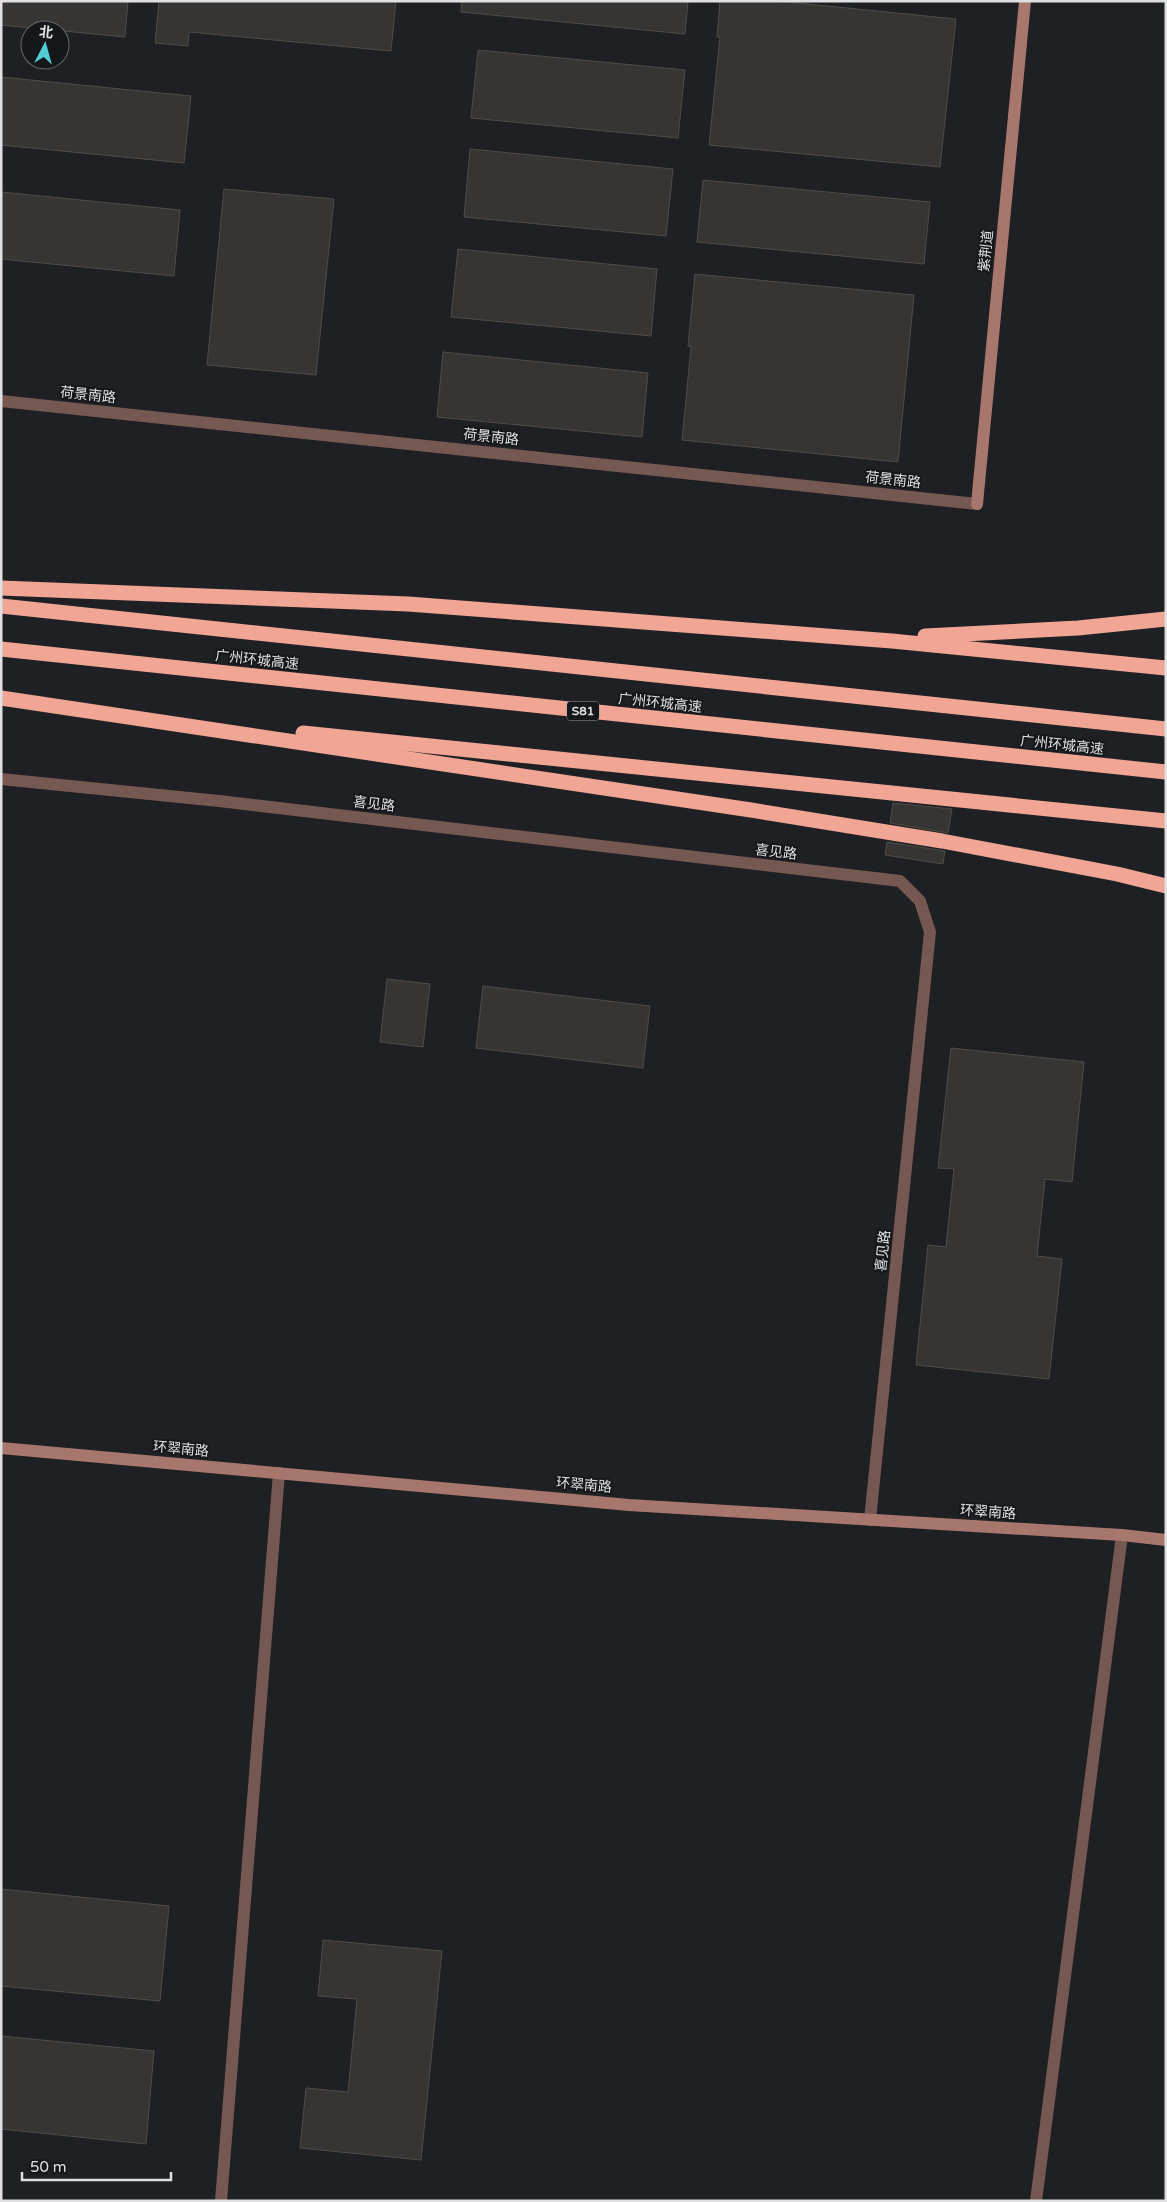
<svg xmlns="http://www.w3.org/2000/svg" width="1167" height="2202" font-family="'Varela Round','Noto Sans SC',sans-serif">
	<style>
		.building { fill: #373533; stroke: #4f4c49 }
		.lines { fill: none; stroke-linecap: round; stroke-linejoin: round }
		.street { stroke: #765852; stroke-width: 12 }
		.secondary { stroke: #a7776d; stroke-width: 12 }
		.highway { stroke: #f0a595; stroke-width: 15 }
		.labels { text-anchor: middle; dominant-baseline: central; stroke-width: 4; stroke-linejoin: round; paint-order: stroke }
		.shield { fill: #16171a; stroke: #a3a4a6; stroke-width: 1 }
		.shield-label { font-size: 12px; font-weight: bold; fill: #e0e0e2 }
		.street-label { font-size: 14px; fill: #e0e0e2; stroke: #16171a }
	</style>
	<rect width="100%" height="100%" fill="#1f2023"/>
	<!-- building -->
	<g class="building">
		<polygon points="1,1 128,1 125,37 1,25"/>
		<polygon points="159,1 396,1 391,51 189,32 188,46 155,43"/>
		<polygon points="462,1 688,1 685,34 461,12"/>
		<polygon points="720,1 778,1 956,19 940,167 709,145 720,37 717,37"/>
		<polygon points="478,50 685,70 678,138 471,118"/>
		<polygon points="1,77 191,96 184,163 1,145"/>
		<polygon points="470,149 673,169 666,236 464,217"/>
		<polygon points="703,180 930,202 924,264 697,242"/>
		<polygon points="224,189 334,199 316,375 207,365"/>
		<polygon points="1,192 180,210 174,276 1,259"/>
		<polygon points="458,249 657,269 651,336 451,317"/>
		<polygon points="695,274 914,295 898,462 682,440 691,347 688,346"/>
		<polygon points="443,352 648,373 642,437 437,417"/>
		<polygon points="893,803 952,809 948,833 890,823"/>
		<polygon points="887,842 945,851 943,864 885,855"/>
		<polygon points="387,979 430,984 423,1047 380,1042"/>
		<polygon points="483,986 650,1006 643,1068 476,1048"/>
		<polygon points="951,1048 1084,1062 1072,1182 1045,1179 1037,1256 1062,1259 1049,1379 916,1365 928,1245 946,1247 954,1169 938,1168"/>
		<polygon points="1,1889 169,1906 160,2001 1,1986"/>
		<polygon points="323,1940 442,1951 421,2160 300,2148 306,2088 348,2092 357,1999 318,1996"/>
		<polygon points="1,2036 154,2051 146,2144 1,2129"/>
	</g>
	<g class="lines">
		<!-- street -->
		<g class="street">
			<polyline points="1,401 977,504"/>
			<polyline points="1,779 219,801 900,881 920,901 930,932 870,1520"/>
			<polyline points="221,2201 279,1473"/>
			<polyline points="1036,2201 1122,1535"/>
		</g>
		<!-- secondary -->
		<g class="secondary">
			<polyline points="977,504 1025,1"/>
			<polyline points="1,1448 629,1505 1122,1535 1166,1540"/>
		</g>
		<!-- highway -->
		<g class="highway">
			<polyline points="1,588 408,604 892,641 1166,668"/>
			<polyline points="1,606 1166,729"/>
			<polyline points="925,636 1078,628 1166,619"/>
			<polyline points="1,649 1166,772"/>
			<polyline points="1,698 751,810 942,841 1117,874 1166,886"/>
			<polyline points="303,733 1166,821"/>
		</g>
	</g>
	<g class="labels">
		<!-- shield labels -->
		<rect class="shield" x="567" y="701.5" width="32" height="19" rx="4"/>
		<g class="shield-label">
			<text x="583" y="711">S81</text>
		</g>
		<!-- street labels -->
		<g class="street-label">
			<text transform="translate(986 251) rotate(-84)">紫荆道</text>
			<text transform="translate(88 395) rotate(6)">荷景南路</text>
			<text transform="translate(491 437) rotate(6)">荷景南路</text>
			<text transform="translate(893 480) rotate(6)">荷景南路</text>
			<text transform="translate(257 660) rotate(6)">广州环城高速</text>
			<text transform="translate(660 703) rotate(6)">广州环城高速</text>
			<text transform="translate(1062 745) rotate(6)">广州环城高速</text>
			<text transform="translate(374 804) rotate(7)">喜见路</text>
			<text transform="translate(776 852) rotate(7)">喜见路</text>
			<text transform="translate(883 1251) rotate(-84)">喜见路</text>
			<text transform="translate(181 1449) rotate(5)">环翠南路</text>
			<text transform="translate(584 1485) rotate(5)">环翠南路</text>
			<text transform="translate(988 1512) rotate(4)">环翠南路</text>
		</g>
	</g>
	<!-- border -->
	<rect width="1167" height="2202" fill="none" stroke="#e0e0e2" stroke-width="5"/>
	<!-- north arrow -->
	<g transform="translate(45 45) rotate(6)"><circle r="24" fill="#16171a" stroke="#67676a"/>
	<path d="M0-4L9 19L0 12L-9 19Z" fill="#51ccd3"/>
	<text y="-8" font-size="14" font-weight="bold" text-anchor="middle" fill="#e0e0e2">北</text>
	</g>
	<!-- scale -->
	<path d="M22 2172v8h149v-8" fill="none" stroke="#e0e0e2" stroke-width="2.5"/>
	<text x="30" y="2172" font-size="15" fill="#e0e0e2" stroke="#16171a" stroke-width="4" paint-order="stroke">50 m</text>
</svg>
